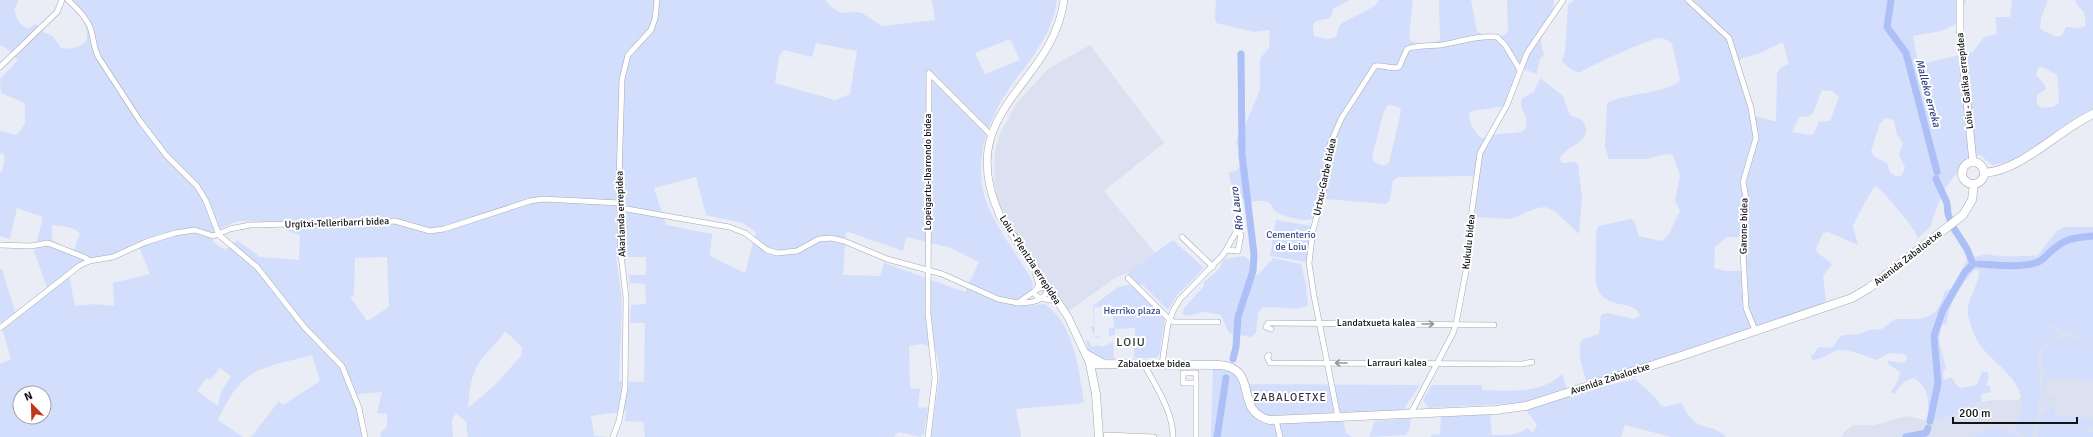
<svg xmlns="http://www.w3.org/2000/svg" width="2093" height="437" font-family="Signika,sans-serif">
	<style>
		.built { fill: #dbe1f0 }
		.green { fill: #d3defc; fill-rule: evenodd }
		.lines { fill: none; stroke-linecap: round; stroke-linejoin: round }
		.river { stroke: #acbff6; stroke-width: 7 }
		.street-casing { stroke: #a5a8b0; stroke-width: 6 }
		.secondary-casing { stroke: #a5a8b0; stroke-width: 8 }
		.primary-casing { stroke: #a5a8b0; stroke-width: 9 }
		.street { stroke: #fff; stroke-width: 5 }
		.secondary { stroke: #fff; stroke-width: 7 }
		.primary { stroke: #fff; stroke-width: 8 }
		.oneway { stroke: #959597 }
		.labels { text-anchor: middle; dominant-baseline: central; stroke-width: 4; stroke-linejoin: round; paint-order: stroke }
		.street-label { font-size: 10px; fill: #131417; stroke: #fff }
		.park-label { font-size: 10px; fill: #37498a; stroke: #fff }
		.water-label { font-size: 11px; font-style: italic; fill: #2f4181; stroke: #fff }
		.neighbourhood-label { font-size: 11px; letter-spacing: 1px; fill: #33353b; stroke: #fff }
		.quarter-label { font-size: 12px; letter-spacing: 1px; fill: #33353b; stroke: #fff }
	</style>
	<rect width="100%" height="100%" fill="#eaedf5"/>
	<!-- built -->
	<g class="built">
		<polygon points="1090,45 1164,143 1104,191 1155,253 1127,273 1115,278 1069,311 1008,221 999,203 994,183 995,151 1000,134 1016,104 1048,69"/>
		<polygon points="2047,321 2093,341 2093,437 1841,437 1845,431 1853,425 1875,425 1906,416 1936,422 1949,417 1965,407 1981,402 1993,400 2017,400 2022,397 2033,354"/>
	</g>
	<!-- green -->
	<g class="green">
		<path d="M0 0H19L14 10 18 21 27 29 36 24 43 32 53 36 61 48C69 50 82 47 87 40 87 26 83 10 72 0H825L832 8 842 13 854 12 862 13 882 26 935 20 932 0H1057C1054 27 1036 54 1019 75 988 115 967 166 992 215 1004 239 1020 259 1033 282L1032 289 1018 299 1012 300 1022 306 1045 304C1074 324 1079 370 1084 403L1016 409 1021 437H931L940 372 935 347 922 344 909 346 910 388 920 389 918 407 928 408 924 433 921 437 898 432 894 437H645L643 422 625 421 626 411 591 416 594 436 609 437H468L466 422 456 413 452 420 453 437H381L380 433 387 427V414L377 413 382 392 357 394 362 408 367 437H251L279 401 283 405 320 381 312 355C259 369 243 366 218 420L243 437H0V364L11 359 0 321V269H2L15 312 47 287 34 252 43 217 17 208 10 239 0 236V172H2L5 155 0 153V131L17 135 25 124V103L1 93 0 79 18 60 5 47 0 45ZM1010 39 1020 60 985 74 975 53ZM816 43 857 51 850 94 835 100 775 83 779 57 784 50 812 57ZM696 177 706 215 743 223 756 232 745 273 710 256 712 234 666 225 654 188ZM238 221 276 222 284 229 300 236 299 260 260 257 237 240 225 250 213 242 214 231ZM52 225C64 227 72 225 80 234L73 252 52 240ZM846 231 903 251 906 237 951 248 979 262 965 292 884 263 880 276 843 275ZM137 242 150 274 113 283 114 306 95 304 75 306 68 271 83 261V259C90 256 96 259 105 257 116 255 127 247 137 242ZM387 257 389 307 367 321 350 297 354 295 355 258ZM616 257H646V275H629L630 283 645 284 646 304 631 305 630 323H645L644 382 619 381 622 301ZM505 331 522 347 521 356 496 384 468 408C469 393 471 372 481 360 489 350 498 342 505 331ZM220 368 231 376 221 392 218 406 197 391 206 378 210 380ZM20 393H44V417H20Z"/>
		<path d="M1216 0H1350L1334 8 1330 18 1316 21 1313 25 1314 36 1327 39 1336 37 1339 26 1342 23 1375 6 1379 0H1413L1409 39C1414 45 1435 45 1440 39L1439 0H1471L1477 31C1484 38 1503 40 1508 31L1507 0H1554C1555 19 1532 38 1545 54L1540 59 1537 74 1523 69 1505 106 1472 111 1469 114C1469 122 1475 133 1481 138 1487 138 1493 134 1499 134 1511 132 1530 137 1526 119 1524 109 1519 110 1522 98L1534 92 1540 78 1563 96 1570 115 1582 120C1598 142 1563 146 1560 159L1562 163 1575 162 1578 164 1582 198 1579 234 1557 213 1546 207 1537 208 1510 219 1477 217C1474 213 1475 185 1475 178L1470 176 1398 177 1393 181 1390 199 1386 204 1325 199 1322 200 1315 218C1307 223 1282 217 1275 211 1272 208 1272 203 1267 202 1259 199 1254 202 1246 202 1240 195 1227 182 1229 172L1236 171C1244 161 1239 151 1236 141L1243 123H1246L1260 90V59L1269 47 1270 30 1254 32 1216 23 1215 18ZM1388 105 1399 107 1401 111 1389 163 1384 166 1374 162 1372 157 1384 111Z"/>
		<path d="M1574 0H1966L1958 23 1941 31 1913 36 1917 58 1921 64 1973 52 1984 37 1997 34 1995 13 1996 17H2010L2012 0H2048L2041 18 2040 28 2046 32 2058 37 2063 34 2066 27 2079 28 2086 26 2084 12 2077 5 2075 0H2093V112L2012 162 1992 165 1980 155 1968 158 1943 191 1930 227 1918 238C1917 231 1883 191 1876 186 1871 189 1857 218 1853 226L1858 245 1828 232 1823 233 1816 249 1818 253 1832 264 1823 276 1826 300 1823 304 1634 374 1636 377 1586 381 1580 359V343L1584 339 1599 334 1601 315 1607 313 1634 319 1640 315C1636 303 1617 306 1608 300 1591 291 1596 270 1596 254 1596 245 1595 235 1598 226L1631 219 1634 221 1639 236 1662 241 1669 234 1680 211 1675 201 1680 176 1673 155C1665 152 1654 158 1645 159 1633 159 1620 159 1609 159L1605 147 1607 103C1630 92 1657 95 1679 82L1680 79 1672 44C1670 41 1664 38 1659 38 1650 39 1587 67 1579 73L1572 70 1562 62 1565 52 1568 5ZM1783 42 1788 61V64L1780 68 1777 74 1776 121H1774L1754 116 1738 61 1743 58 1760 53ZM2042 67 2057 75 2059 100 2058 104 2053 107 2041 108 2037 104V95L2046 89 2045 85 2036 75 2038 68ZM1822 90 1832 91 1839 97 1830 121 1819 122 1814 133 1811 135 1792 132 1799 117 1809 116 1813 113ZM1885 118 1894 120 1897 135 1903 143 1899 155 1905 167 1902 175 1896 177 1890 172 1887 163 1875 157 1871 152 1879 125ZM1727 237H1741L1743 242 1742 269 1740 271H1725L1714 268 1715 247Z"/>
		<polygon points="1276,220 1312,226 1307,262 1270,256"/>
		<path d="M2064 227H2093V344L2052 325 2050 328 2061 334 2046 343 2038 352 2040 391 2038 410 2032 437H2026L2014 428C2036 390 2006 374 1983 349 1976 341 1970 325 1968 315 1965 300 1980 285 1979 270H1974C1961 285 1948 303 1947 324L1941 325 1939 341 1946 368 1943 371 1944 380 1952 377 1954 382 1960 388 1977 385 1982 372H1988L1989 377 1986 385 1990 386 1991 392 1982 394 1981 402 1966 407 1949 417 1936 422 1929 416C1927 398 1931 390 1914 378 1904 380 1899 386 1895 394L1891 392 1898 381 1900 372 1888 364V361L1905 363 1907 357 1904 354 1889 353 1876 360C1868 356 1848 349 1839 350 1829 352 1822 360 1812 360L1811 355 1814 354 1819 347 1831 348 1835 345 1838 338 1844 335 1860 334 1869 330 1882 329 1895 319C1924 319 1936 322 1945 291L1951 289 1963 268 1967 259 1987 254C1994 257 2029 257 2038 255L2056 232Z"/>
		<polygon points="1173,240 1204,268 1178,294 1168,310 1142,284 1139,286 1127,273"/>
		<path d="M1244 256 1249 260 1251 274 1254 277 1259 274 1273 258 1301 264 1306 285 1308 305C1295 313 1276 304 1262 308L1258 313 1256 333 1251 337 1229 333 1221 315 1205 312 1186 316 1182 314 1184 308 1204 286 1203 283 1219 269 1224 259Z"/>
		<polygon points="1128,285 1134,287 1165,319 1159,355 1155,358 1134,358 1135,328 1115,329 1115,335 1109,336 1109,328 1114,328 1112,306 1094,307 1095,336 1102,338 1096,338 1090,327 1094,326 1093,306 1118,287"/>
		<path d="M2071 337 2093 346V380L2046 378 2045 398 2056 399 2045 404 2042 352C2049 342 2058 337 2071 337Z"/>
		<polygon points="1086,340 1088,340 1092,347 1097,345 1102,347 1113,342 1114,359 1100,358 1088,351"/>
		<polygon points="1213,368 1233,369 1241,384 1420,385 1403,410 1341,413 1346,433 1352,437 1211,437"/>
		<path d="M1562 374 1567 389 1578 396 1583 391 1635 379 1656 398 1662 407 1682 403C1696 436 1710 420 1726 437H1671L1625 425 1621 437H1431V435L1440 434 1441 415 1490 413 1492 435C1504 435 1517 436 1527 428L1533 433 1537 425 1521 403 1429 408 1423 400 1432 385H1482V390C1509 391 1542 394 1562 374Z"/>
		<path d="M2055 407V416L2093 418V427L2082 429 2093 432V437H2037C2040 423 2039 409 2055 407Z"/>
		<polygon points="1411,418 1410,428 1406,435 1369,437 1375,421"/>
		<polygon points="1992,428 2001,428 2019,437 1973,437"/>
	</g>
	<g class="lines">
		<!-- river -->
		<g class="river">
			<polyline points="1891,0 1887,27 1906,53 1937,172"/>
			<polyline points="1936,179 1947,203 1948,214 1953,227 1967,249 1973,264"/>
			<path d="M1979 264C1995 265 2023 268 2038 262 2043 260 2047 255 2050 252 2066 238 2072 238 2093 236"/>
			<polyline points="1233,359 1236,347 1238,317 1253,271 1254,254 1242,155 1241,54"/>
			<polyline points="1930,421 1938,383 1934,336 1943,310 1965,272 1973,264"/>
			<polyline points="1217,437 1226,378"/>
			<polyline points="1906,437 1926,433 1928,428"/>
		</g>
		<defs>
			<g id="street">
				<path d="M68 0C77 8 85 16 90 27 94 38 93 48 99 58L140 121 166 155 197 186 206 201 219 235 257 267 305 328 342 366 359 408 365 437"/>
				<polyline points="1688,0 1729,38 1751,108 1756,138 1743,182 1747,203 1743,253 1746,308 1755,330"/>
				<polyline points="0,67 57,12 62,0"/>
				<polyline points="929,73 992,136"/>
				<polyline points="621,208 729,227 745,233 767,250 777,253 797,251 819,239 831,238 844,241 887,259 942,274 998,299 1018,303"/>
				<polyline points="1182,237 1213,267"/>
				<polyline points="0,245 31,246 48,243 86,258 89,261"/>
				<path d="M1035 273 1039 285 1034 292C1037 302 1049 297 1056 302"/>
				<polyline points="1128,278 1170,320 1174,322 1218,322"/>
				<path d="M1043 287 1048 288C1045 302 1030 303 1018 303L1036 290Z"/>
				<polyline points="0,328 79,266 89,261 113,257 146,242 175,233 195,230 213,236 230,229 250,225 395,221 430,231 444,229 530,201 543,199 620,203"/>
				<polyline points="1271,329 1266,327 1268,323 1494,325"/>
				<polyline points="1269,355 1267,357 1270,363 1522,364 1532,362"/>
				<path d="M1144 364C1156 387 1173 411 1173 437"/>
				<polyline points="1162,364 1168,324 1173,311 1180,299 1223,255 1235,234 1237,231 1241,235 1238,251 1226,250"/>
				<polyline points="1411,413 1453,333 1456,324 1468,260 1468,239 1480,153 1507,105 1527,53 1563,0"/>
				<path d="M1338 417 1314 296 1309 263 1313 230 1323 194 1329 147 1341 119 1375 66C1383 64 1391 70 1399 67L1407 49C1417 45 1430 46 1441 45 1459 42 1478 35 1497 37L1505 45 1520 70"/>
				<polyline points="1276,420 1280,437"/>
				<polyline points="1106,435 1154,437"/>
				<polyline points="613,437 619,421 625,388 626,297 621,255 619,179 622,79 628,55 651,30 655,19 657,0"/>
				<polyline points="928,437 935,378 928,313 929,73"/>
				<polyline points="1196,437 1196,373 1183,373 1183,383 1196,383"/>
			</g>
			<g id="secondary">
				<path d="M1064 0C1052 88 952 109 1000 216L1068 317 1090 364"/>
				<polyline points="1960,0 1960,29 1973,163"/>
			</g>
			<g id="primary">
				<circle cx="1973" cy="173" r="11"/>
				<path d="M1984 173C2023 170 2058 130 2093 114"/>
				<polyline points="1086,354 1102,363"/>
				<path d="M1099 437 1096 394 1090 364 1219 365C1261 368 1232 411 1270 420L1496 410 1526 406 1684 355 1852 298 1869 288 1963 215 1972 200 1974 184"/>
			</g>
		</defs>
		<!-- street casing -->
		<use href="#street" class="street-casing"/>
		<!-- secondary casing -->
		<use href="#secondary" class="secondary-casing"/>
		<!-- primary casing -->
		<use href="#primary" class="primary-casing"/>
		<!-- street -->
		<use href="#street" class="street"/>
		<!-- secondary -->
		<use href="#secondary" class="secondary"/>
		<!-- primary -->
		<use href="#primary" class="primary"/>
	</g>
	<!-- one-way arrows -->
	<defs><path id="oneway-shaft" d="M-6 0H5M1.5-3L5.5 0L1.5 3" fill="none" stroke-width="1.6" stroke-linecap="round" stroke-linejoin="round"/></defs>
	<g class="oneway">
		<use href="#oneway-shaft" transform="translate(1428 324)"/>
		<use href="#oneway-shaft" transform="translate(1341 363) rotate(-180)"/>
	</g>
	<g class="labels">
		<!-- street labels -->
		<g class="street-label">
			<text transform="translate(1965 81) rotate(-96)">Loiu - Gatika errepidea</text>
			<text transform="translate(928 172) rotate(-90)">Lopeigartu-Ibarrondo bidea</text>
			<text transform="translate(1325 177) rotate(-78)">Urtxu-Garbe bidea</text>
			<text transform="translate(621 214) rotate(-92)">Akarlanda errepidea</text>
			<text transform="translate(337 223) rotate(-2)">Urgitxi-Telleribarri bidea</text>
			<text transform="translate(1744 226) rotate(-89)">Garone bidea</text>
			<text transform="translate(1469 242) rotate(-84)">Kukulu bidea</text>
			<text transform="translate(1908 258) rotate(-38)">Avenida Zabaloetxe</text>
			<text transform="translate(1030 260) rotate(57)">Loiu - Plentzia errepidea</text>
			<text x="1376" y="323">Landatxueta kalea</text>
			<text x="1397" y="363">Larrauri kalea</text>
			<text x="1154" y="364">Zabaloetxe bidea</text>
			<text transform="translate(1610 379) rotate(-18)">Avenida Zabaloetxe</text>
		</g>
		<!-- park labels -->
		<g class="park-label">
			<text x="1291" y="235">Cementerio<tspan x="1291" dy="12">de Loiu</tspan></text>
			<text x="1132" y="311">Herriko plaza</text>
		</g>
		<!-- water labels -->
		<g class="water-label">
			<text transform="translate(1928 93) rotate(75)">Malleko erreka</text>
			<text transform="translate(1237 209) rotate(-97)">Río Lauro</text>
		</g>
		<!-- neighbourhood labels -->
		<g class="neighbourhood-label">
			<text x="1290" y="397">ZABALOETXE</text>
		</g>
		<!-- quarter labels -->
		<g class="quarter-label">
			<text x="1131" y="342">LOIU</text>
		</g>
	</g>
	<!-- north arrow -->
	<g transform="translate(32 405) rotate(337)"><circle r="19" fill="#ffffff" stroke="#a1a1a2"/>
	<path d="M0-3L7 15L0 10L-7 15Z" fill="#c23817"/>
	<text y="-6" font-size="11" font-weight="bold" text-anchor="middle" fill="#131417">N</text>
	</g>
	<!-- scale -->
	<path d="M1953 417v6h124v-6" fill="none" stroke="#131417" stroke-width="2"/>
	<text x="1959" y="417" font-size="12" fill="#131417" stroke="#ffffff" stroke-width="3" paint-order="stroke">200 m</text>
</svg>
